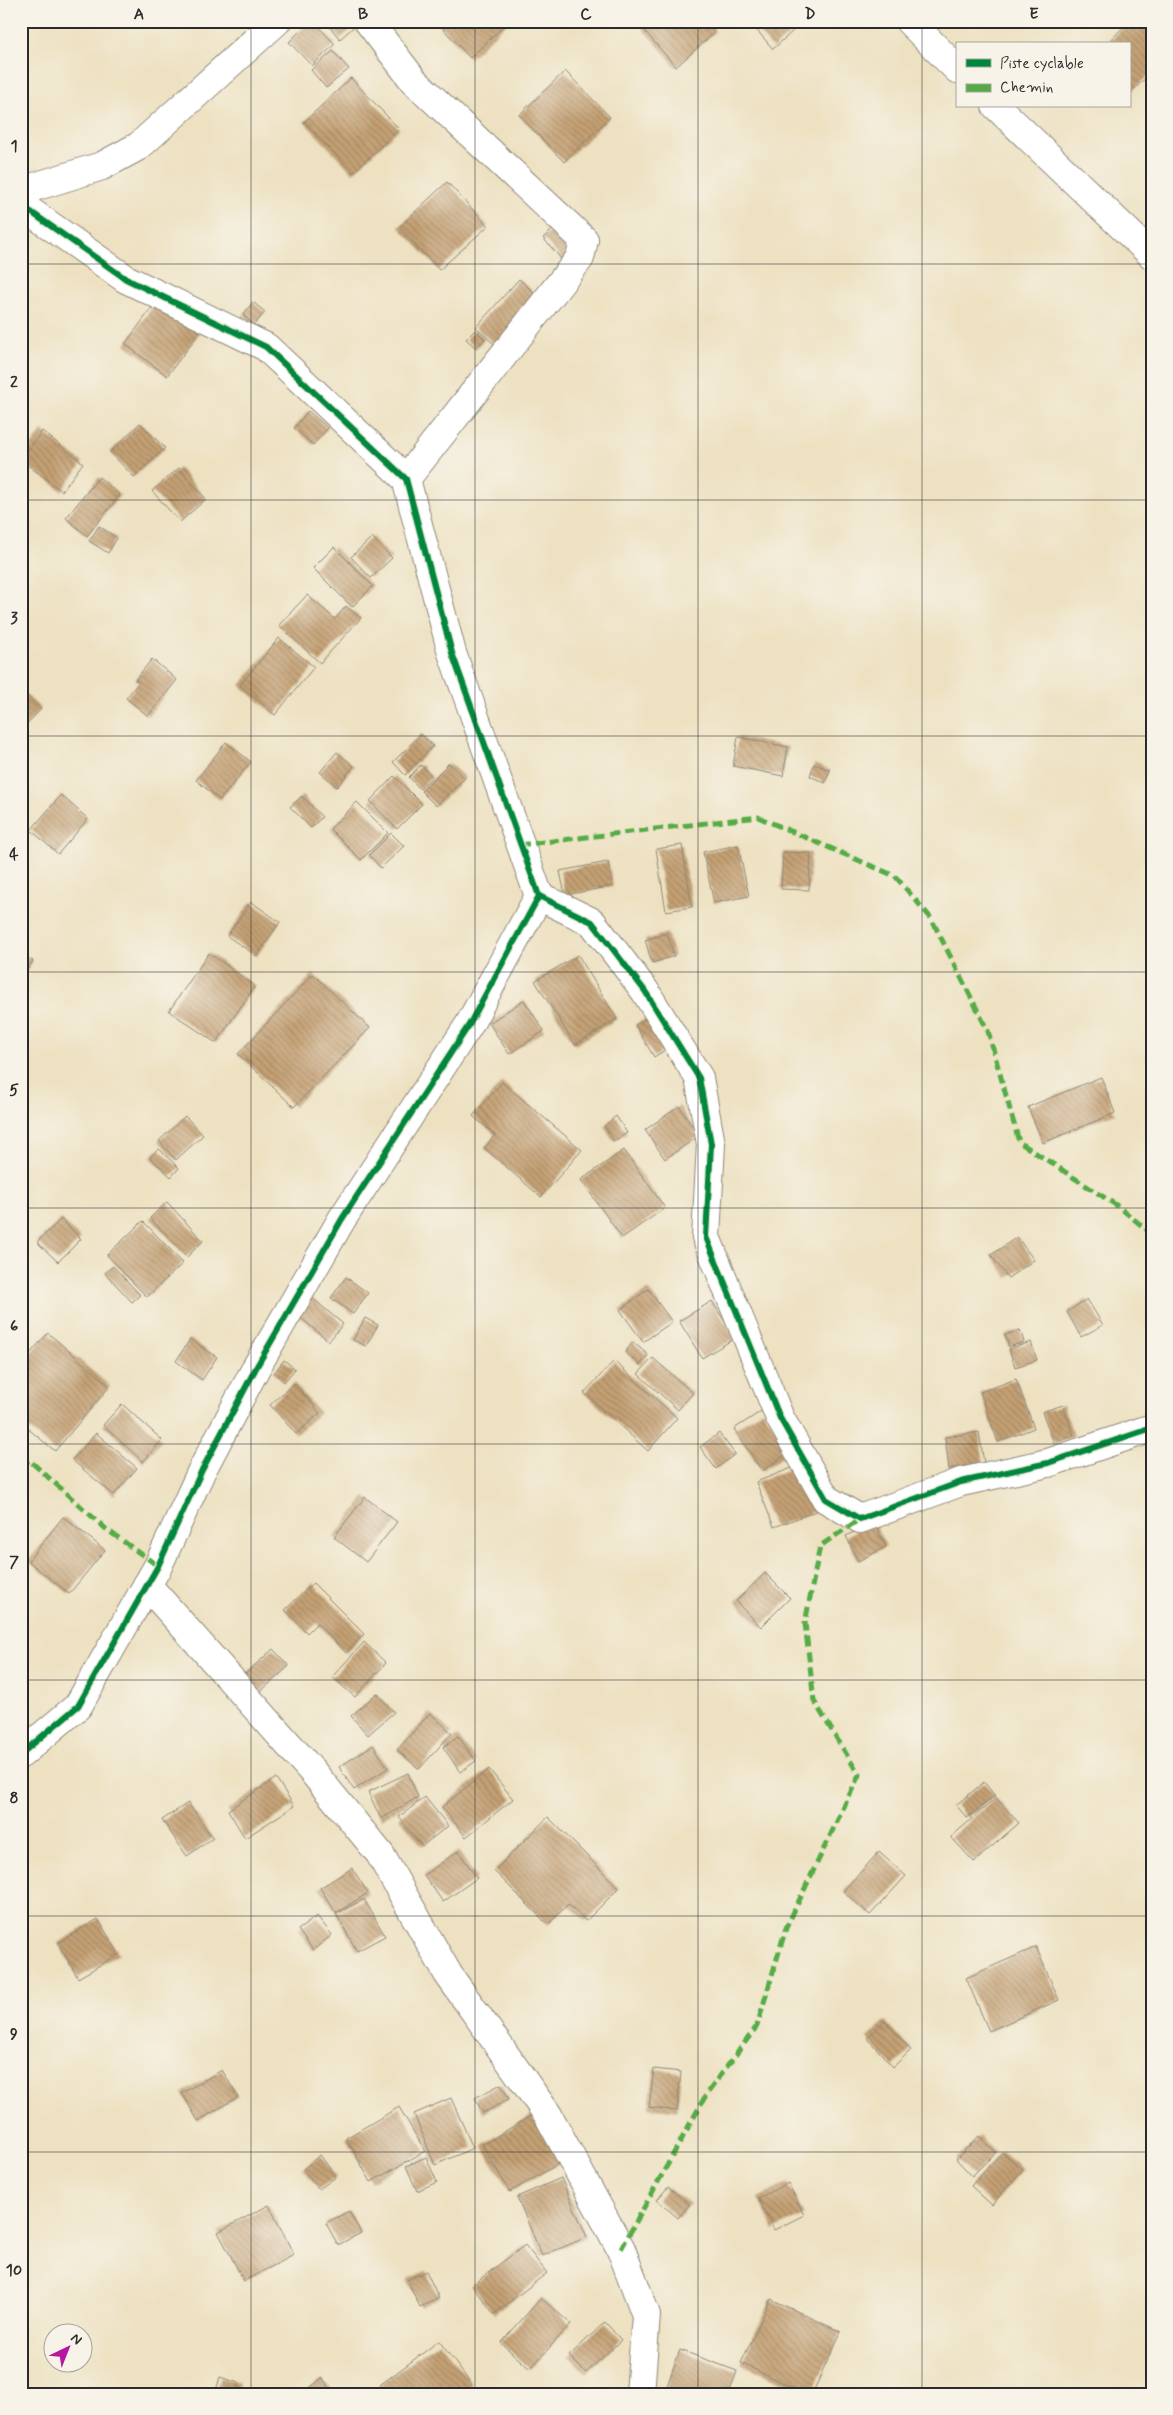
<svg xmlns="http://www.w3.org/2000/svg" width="1173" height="2415" font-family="Mynerve,sans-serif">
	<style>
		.building { fill: url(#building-back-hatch) }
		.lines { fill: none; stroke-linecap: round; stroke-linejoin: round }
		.minor-casing { stroke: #8c8676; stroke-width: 30 }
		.minor { stroke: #fff; stroke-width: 28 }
		.quiet { stroke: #54ab44; stroke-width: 5; stroke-dasharray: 10 5; stroke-linecap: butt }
		.cycleway-casing { stroke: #f7f3e8; stroke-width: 9 }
		.cycleway { stroke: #00873e; stroke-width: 6 }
		.grid { fill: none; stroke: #2b2b2b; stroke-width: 1; stroke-opacity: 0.55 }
		.neatline { fill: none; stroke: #2b2b2b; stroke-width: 2 }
		.grid-label { font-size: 16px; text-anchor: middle; font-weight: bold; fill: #2b2b2b }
	</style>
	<defs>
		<pattern id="building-back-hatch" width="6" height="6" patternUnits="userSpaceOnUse" patternTransform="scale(1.25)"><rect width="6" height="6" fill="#c5a174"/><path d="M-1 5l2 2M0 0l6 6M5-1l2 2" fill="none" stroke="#a0835f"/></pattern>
	</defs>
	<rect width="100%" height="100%" fill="#f7f3e8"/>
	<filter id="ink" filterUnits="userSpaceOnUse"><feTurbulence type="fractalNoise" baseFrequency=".02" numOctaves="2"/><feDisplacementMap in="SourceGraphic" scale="10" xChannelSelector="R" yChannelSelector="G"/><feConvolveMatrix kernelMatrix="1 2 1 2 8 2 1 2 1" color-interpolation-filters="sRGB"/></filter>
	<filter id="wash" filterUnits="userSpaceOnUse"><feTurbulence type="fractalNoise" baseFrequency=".0096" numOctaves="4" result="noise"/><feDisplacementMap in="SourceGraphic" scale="20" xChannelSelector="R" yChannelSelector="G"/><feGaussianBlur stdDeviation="1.12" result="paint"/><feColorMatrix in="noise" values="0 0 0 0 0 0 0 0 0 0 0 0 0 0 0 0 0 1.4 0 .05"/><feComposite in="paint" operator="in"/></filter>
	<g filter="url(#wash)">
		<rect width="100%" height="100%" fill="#ede1c1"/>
		<g id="blocks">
			<!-- building -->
			<g class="building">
				<polygon points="310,21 313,21 335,44 312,66 289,42"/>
				<polygon points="325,21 358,21 359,22 340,39"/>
				<polygon points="436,21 509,21 470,58"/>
				<polygon points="636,21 706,21 715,32 676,67"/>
				<polygon points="749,21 804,21 773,49"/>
				<polygon points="1129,21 1152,21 1152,72 1129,94 1129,44 1107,44"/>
				<polygon points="333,51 349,69 326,88 311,70"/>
				<polygon points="565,71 610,117 564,162 519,115"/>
				<polygon points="351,78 399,129 353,173 304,122"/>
				<polygon points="447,182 488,226 439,270 399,227"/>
				<polygon points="556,227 577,249 564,262 543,238"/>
				<polygon points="519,279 538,296 495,345 476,327"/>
				<polygon points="157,301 200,332 167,376 125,344"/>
				<polygon points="253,302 265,312 254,325 243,315"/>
				<polygon points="475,330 485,339 476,348 466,339"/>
				<polygon points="308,411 328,428 313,445 294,428"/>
				<polygon points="140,423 165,448 134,477 110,452"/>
				<polygon points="42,431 83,463 62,491 21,460"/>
				<polygon points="179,468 206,499 180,522 152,491"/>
				<polygon points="99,477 120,495 87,536 66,518"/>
				<polygon points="99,526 117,538 108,553 89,541"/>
				<polygon points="372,537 392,558 371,578 351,557"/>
				<polygon points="334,547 373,586 352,607 313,568"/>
				<polygon points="307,595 335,619 346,606 361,618 320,663 279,625"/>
				<polygon points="279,638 314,667 275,715 240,685"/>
				<polygon points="152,659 177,680 148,716 126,698 139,682 135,680"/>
				<polygon points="21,690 41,709 21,730"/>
				<polygon points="421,734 433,746 405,775 393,762"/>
				<polygon points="738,737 788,747 783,776 733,766"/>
				<polygon points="226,742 251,762 220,800 196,780"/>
				<polygon points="337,752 354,766 337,787 320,772"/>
				<polygon points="449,763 465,778 436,806 421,791"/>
				<polygon points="814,764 830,770 825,783 810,776"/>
				<polygon points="421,765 432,777 420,789 409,777"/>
				<polygon points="394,776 422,804 397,829 370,801"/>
				<polygon points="61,795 88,819 58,854 31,830"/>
				<polygon points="302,796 322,817 311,828 290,807"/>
				<polygon points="357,802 388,833 361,860 330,829"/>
				<polygon points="391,833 404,846 381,868 369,855"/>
				<polygon points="682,845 692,907 666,911 656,849"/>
				<polygon points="738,845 749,896 714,903 703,852"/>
				<polygon points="783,852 811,853 809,890 781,889"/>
				<polygon points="608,862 613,886 565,895 560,871"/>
				<polygon points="251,902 280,922 257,956 227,936"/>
				<polygon points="667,933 674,956 652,963 645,940"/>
				<polygon points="209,953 255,986 216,1043 169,1011"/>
				<polygon points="21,954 33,961 21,979"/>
				<polygon points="578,955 617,1019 575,1045 535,981"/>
				<polygon points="313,974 370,1028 294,1107 238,1054"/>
				<polygon points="524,1000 544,1031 509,1054 489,1023"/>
				<polygon points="655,1013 673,1045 654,1057 635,1025"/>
				<polygon points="1101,1077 1115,1113 1043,1143 1028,1107"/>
				<polygon points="502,1082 582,1150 541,1197 484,1148 495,1135 473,1116"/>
				<polygon points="679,1106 699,1136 665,1159 645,1130"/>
				<polygon points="185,1116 203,1135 176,1160 159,1141"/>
				<polygon points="616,1116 627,1133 614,1141 604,1126"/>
				<polygon points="159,1149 179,1168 171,1177 150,1157"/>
				<polygon points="624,1150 665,1208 622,1238 581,1180"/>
				<polygon points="167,1202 203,1241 187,1257 150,1218"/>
				<polygon points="61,1219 81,1239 58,1262 37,1242"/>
				<polygon points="143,1221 183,1263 147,1297 107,1255"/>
				<polygon points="1017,1237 1034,1260 1008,1278 991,1255"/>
				<polygon points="113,1266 140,1295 132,1302 105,1273"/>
				<polygon points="346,1277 368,1293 353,1314 331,1298"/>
				<polygon points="648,1289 672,1322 643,1342 620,1310"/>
				<polygon points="311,1297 343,1324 329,1341 297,1315"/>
				<polygon points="1087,1299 1103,1325 1081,1337 1067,1312"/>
				<polygon points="712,1301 735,1338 702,1358 679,1321"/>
				<polygon points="365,1318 378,1325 366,1346 353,1340"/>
				<polygon points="1020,1330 1024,1342 1009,1347 1005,1335"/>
				<polygon points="48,1333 110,1386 55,1451 21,1423 21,1364"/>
				<polygon points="190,1339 217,1357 202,1380 176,1361"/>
				<polygon points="633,1342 648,1355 640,1365 625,1352"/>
				<polygon points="1031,1342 1037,1360 1015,1367 1009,1349"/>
				<polygon points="653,1358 693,1393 678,1410 638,1374"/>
				<polygon points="284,1360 295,1369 284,1382 274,1373"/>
				<polygon points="614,1361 677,1418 648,1451 584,1393"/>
				<polygon points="1016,1379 1034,1428 998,1442 980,1392"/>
				<polygon points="294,1383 320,1413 296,1434 270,1405"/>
				<polygon points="122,1404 162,1440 143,1462 103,1425"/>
				<polygon points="1063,1405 1074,1436 1054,1443 1042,1412"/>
				<polygon points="763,1410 791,1451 762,1471 734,1429"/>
				<polygon points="979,1432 984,1463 949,1469 945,1437"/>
				<polygon points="96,1433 137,1468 114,1495 72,1460"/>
				<polygon points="719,1433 735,1454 716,1469 700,1447"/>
				<polygon points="802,1464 819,1510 774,1527 756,1482"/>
				<polygon points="365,1497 397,1522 366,1562 334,1537"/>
				<polygon points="63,1517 105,1550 69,1594 28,1561"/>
				<polygon points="874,1522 886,1547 858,1561 846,1536"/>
				<polygon points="765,1573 790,1598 761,1627 736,1601"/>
				<polygon points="313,1583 364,1634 346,1653 317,1623 307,1633 285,1610"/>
				<polygon points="364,1642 386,1663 355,1697 332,1677"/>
				<polygon points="273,1649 289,1666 260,1692 244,1675"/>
				<polygon points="377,1693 394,1712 368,1735 351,1716"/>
				<polygon points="430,1713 452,1733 419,1769 397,1750"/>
				<polygon points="458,1736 476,1761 460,1772 443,1747"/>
				<polygon points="373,1745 388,1768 354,1790 339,1767"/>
				<polygon points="489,1769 513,1799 466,1837 442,1807"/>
				<polygon points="408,1773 418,1797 381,1819 368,1792"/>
				<polygon points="276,1778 294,1806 245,1838 228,1810"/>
				<polygon points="984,1782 995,1796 967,1818 956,1805"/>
				<polygon points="425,1797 448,1826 422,1846 399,1817"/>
				<polygon points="996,1798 1019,1823 974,1862 951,1837"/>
				<polygon points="188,1803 213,1838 187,1856 162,1820"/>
				<polygon points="548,1817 619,1888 586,1921 568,1904 548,1925 494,1871"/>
				<polygon points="458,1851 477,1878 443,1902 424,1875"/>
				<polygon points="879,1852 906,1876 870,1915 843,1891"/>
				<polygon points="352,1868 368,1893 336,1913 320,1888"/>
				<polygon points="364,1899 385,1936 357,1951 336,1914"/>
				<polygon points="317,1916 332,1935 313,1950 298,1930"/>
				<polygon points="98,1919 119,1954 78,1978 58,1943"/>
				<polygon points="1036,1947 1059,2000 989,2031 966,1978"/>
				<polygon points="885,2021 911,2050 893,2067 867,2038"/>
				<polygon points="654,2069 681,2072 677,2111 649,2107"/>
				<polygon points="222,2070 238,2097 198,2121 182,2093"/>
				<polygon points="501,2084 509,2099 483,2113 475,2098"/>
				<polygon points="451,2098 473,2148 435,2165 414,2114"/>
				<polygon points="399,2107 425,2151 371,2182 346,2138"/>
				<polygon points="532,2115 560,2163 510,2192 482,2145"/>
				<polygon points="979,2136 996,2152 972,2176 956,2159"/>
				<polygon points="1002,2152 1023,2169 992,2205 971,2186"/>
				<polygon points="320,2155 336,2177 319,2189 303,2169"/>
				<polygon points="426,2157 437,2182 417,2191 406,2166"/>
				<polygon points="561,2178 587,2237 542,2256 517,2197"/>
				<polygon points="788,2183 804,2215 774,2230 758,2198"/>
				<polygon points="668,2187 690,2204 678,2218 657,2200"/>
				<polygon points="269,2205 294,2255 244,2281 218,2232"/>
				<polygon points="349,2211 361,2233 338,2245 326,2223"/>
				<polygon points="525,2245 547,2273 494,2314 472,2285"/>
				<polygon points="426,2271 439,2298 420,2307 407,2280"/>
				<polygon points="541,2298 571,2324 530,2369 501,2343"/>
				<polygon points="771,2299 841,2332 812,2394 806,2394 741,2363"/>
				<polygon points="605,2322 621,2340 586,2373 569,2356"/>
				<polygon points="439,2341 472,2385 461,2394 387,2394 380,2385"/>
				<polygon points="680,2350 737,2371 729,2394 664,2394"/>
				<polygon points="220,2377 239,2383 236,2394 215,2394"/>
				<polygon points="322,2378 335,2394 302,2394"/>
			</g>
		</g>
	</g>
	<g filter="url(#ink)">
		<use href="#blocks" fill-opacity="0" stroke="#8c8676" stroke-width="1"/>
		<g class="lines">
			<defs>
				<g id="minor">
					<polyline points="368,21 414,81 584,240 580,258 406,479"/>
					<polyline points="909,21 957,69"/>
					<polyline points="996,106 1152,255"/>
					<polyline points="21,191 102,166 139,146 277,21"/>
					<polyline points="21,205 126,279 266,347 406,479 452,653 539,896 469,1025 342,1219 257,1366 202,1470 158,1566 78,1706 21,1754"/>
					<polyline points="539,896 592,922 645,991 699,1078 711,1144 706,1237 780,1418 826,1499 860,1519 961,1482 1048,1463 1152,1428"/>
					<polyline points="147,1585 312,1771 380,1854 448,1974 548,2115 621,2249 646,2315 640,2394"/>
				</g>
			</defs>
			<!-- minor casing -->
			<use href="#minor" class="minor-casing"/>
			<!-- minor -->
			<use href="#minor" class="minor"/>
			<!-- quiet -->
			<g class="quiet">
				<polyline points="519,845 758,817 895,876 931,918 988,1031 1019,1142 1119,1207 1152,1234"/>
				<polyline points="21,1467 29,1460 106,1529 158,1566"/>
				<polyline points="621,2249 706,2095 757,2026 786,1928 859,1775 814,1701 805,1623 820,1546 860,1519"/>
			</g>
			<defs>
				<g id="cycleway">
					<polyline points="21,205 126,279 266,347 406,479 452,653 539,896 469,1025 342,1219 257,1366 202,1470 158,1566 78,1706 21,1754"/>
					<polyline points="539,896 592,922 645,991 699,1078 711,1144 706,1237 780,1418 826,1499 860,1519 961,1482 1048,1463 1152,1428"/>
				</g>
			</defs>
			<!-- cycleway casing -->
			<use href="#cycleway" class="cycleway-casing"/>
			<!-- cycleway -->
			<use href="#cycleway" class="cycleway"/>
		</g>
	</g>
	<!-- grid -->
	<path class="grid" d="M251 21V2394M475 21V2394M698 21V2394M922 21V2394M21 264H1152M21 500H1152M21 736H1152M21 972H1152M21 1208H1152M21 1444H1152M21 1680H1152M21 1916H1152M21 2152H1152"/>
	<!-- margin -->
	<rect width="1173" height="2415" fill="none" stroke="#f7f3e8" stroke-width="55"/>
	<!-- legend -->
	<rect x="956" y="42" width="175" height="65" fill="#f7f3e8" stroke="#a5a39c"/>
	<rect x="966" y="59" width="25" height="8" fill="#00873e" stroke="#a5a39c"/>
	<text x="1000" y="68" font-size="15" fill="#2b2b2b">Piste cyclable</text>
	<rect x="966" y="84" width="25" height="8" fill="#54ab44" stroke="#a5a39c"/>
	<text x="1000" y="92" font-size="15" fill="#2b2b2b">Chemin</text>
	<!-- north arrow -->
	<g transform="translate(68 2348) rotate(43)"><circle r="24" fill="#f7f3e8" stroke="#a5a39c"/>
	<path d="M0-4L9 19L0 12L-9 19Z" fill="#b5179e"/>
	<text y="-8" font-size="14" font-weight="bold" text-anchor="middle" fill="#2b2b2b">N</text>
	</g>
	<rect x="28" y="28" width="1118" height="2360" class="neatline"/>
	<g class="grid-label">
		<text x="139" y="19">A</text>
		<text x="363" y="19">B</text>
		<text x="586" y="19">C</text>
		<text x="810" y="19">D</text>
		<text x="1034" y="19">E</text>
		<text x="14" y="151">1</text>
		<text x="14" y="387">2</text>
		<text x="14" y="623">3</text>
		<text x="14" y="859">4</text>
		<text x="14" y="1095">5</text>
		<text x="14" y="1331">6</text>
		<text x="14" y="1567">7</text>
		<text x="14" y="1803">8</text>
		<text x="14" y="2039">9</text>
		<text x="14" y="2275">10</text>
	</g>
</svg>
